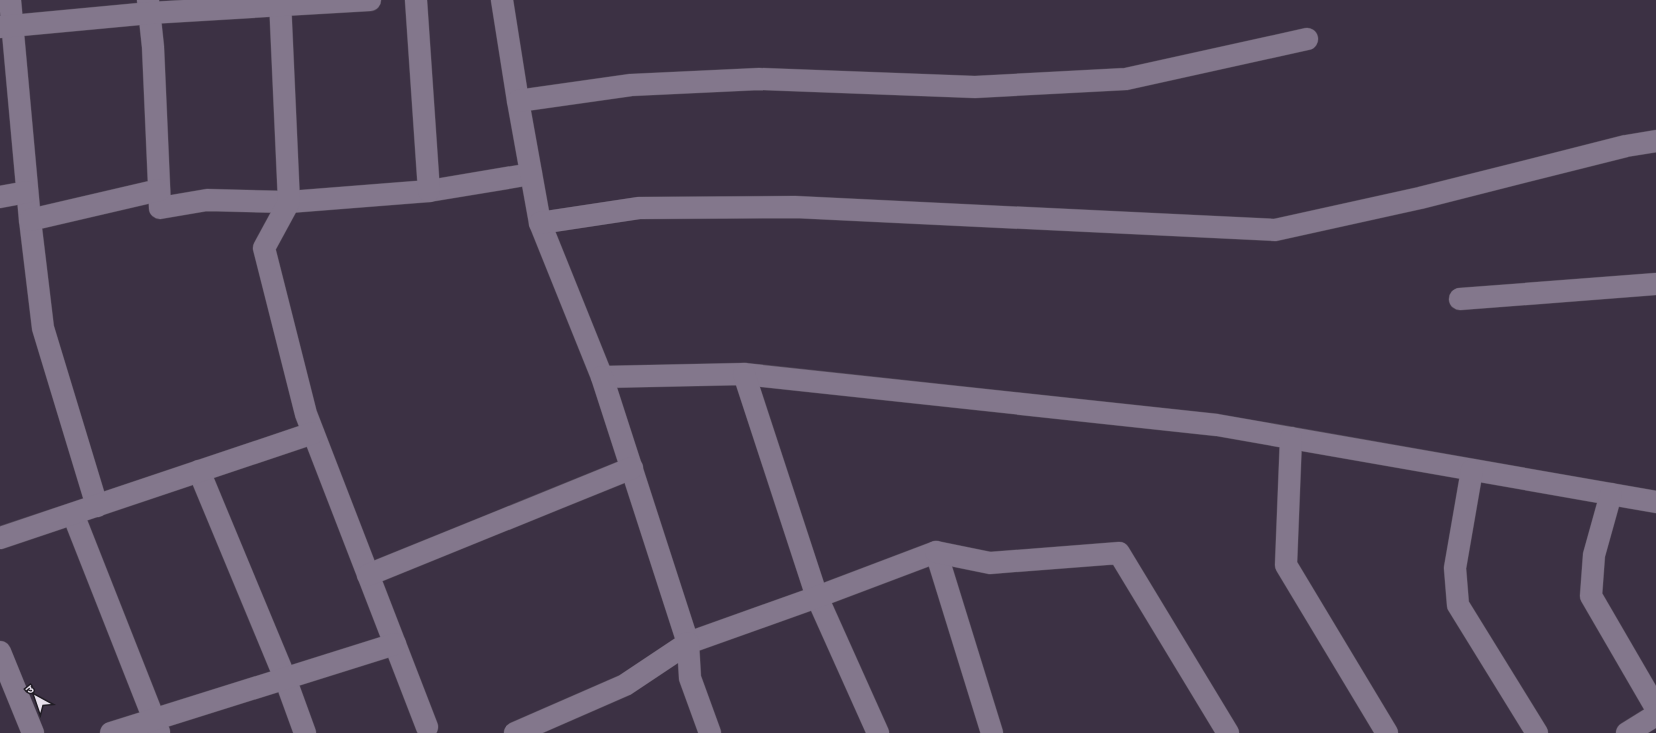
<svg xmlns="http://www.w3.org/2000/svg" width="1656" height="733" font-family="'Source Sans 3','Noto Sans Devanagari',sans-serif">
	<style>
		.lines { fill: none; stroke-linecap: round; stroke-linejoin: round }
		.minor-casing { stroke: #564d5c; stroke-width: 23 }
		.minor { stroke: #83778c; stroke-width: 22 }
	</style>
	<rect width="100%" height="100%" fill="#3c3144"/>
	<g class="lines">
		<defs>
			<g id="minor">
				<polyline points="10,0 30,220 43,328 97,506"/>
				<polyline points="148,0 153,47 160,208 207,200 289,202 429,191 531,174"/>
				<polyline points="280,0 289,202 264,248 306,414 427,727"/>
				<polyline points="416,0 429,191"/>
				<polyline points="502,0 518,101 540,223 602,377 744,374 1217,425 1656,502"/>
				<polyline points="0,27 150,13 370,0"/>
				<polyline points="518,101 631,85 759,79 975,87 1126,79 1307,39"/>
				<polyline points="0,197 27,192"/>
				<polyline points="30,220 159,190"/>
				<polyline points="540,223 639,208 795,207 1275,230 1420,198 1626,146 1656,141"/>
				<polyline points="1460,299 1656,284"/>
				<polyline points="744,374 817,597 878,733"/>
				<polyline points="602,377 688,643 817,597 936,552 992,733"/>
				<polyline points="1291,438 1286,565 1387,733"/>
				<polyline points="1472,470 1455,568 1458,605 1537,733"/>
				<polyline points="199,471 285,678 305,733"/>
				<polyline points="1611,494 1594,555 1591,596 1656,708"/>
				<polyline points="73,514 159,732"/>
				<polyline points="0,538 313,433"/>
				<polyline points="936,552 990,563 1119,553 1228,733"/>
				<polyline points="368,575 632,468"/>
				<polyline points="0,652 33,733"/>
				<polyline points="111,733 395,644"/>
				<polyline points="515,733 625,685 688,643 690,678 710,733"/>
				<polyline points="1627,733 1656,715"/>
			</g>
		</defs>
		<!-- minor casing -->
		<use href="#minor" class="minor-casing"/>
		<!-- minor -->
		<use href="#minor" class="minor"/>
	</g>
	<!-- north arrow -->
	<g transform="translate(36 697) rotate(320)" stroke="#201c24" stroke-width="3" paint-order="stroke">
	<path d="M0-3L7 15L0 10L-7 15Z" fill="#e7e0ec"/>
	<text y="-6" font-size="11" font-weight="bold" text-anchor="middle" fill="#e7e0ec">उ</text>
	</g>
</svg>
